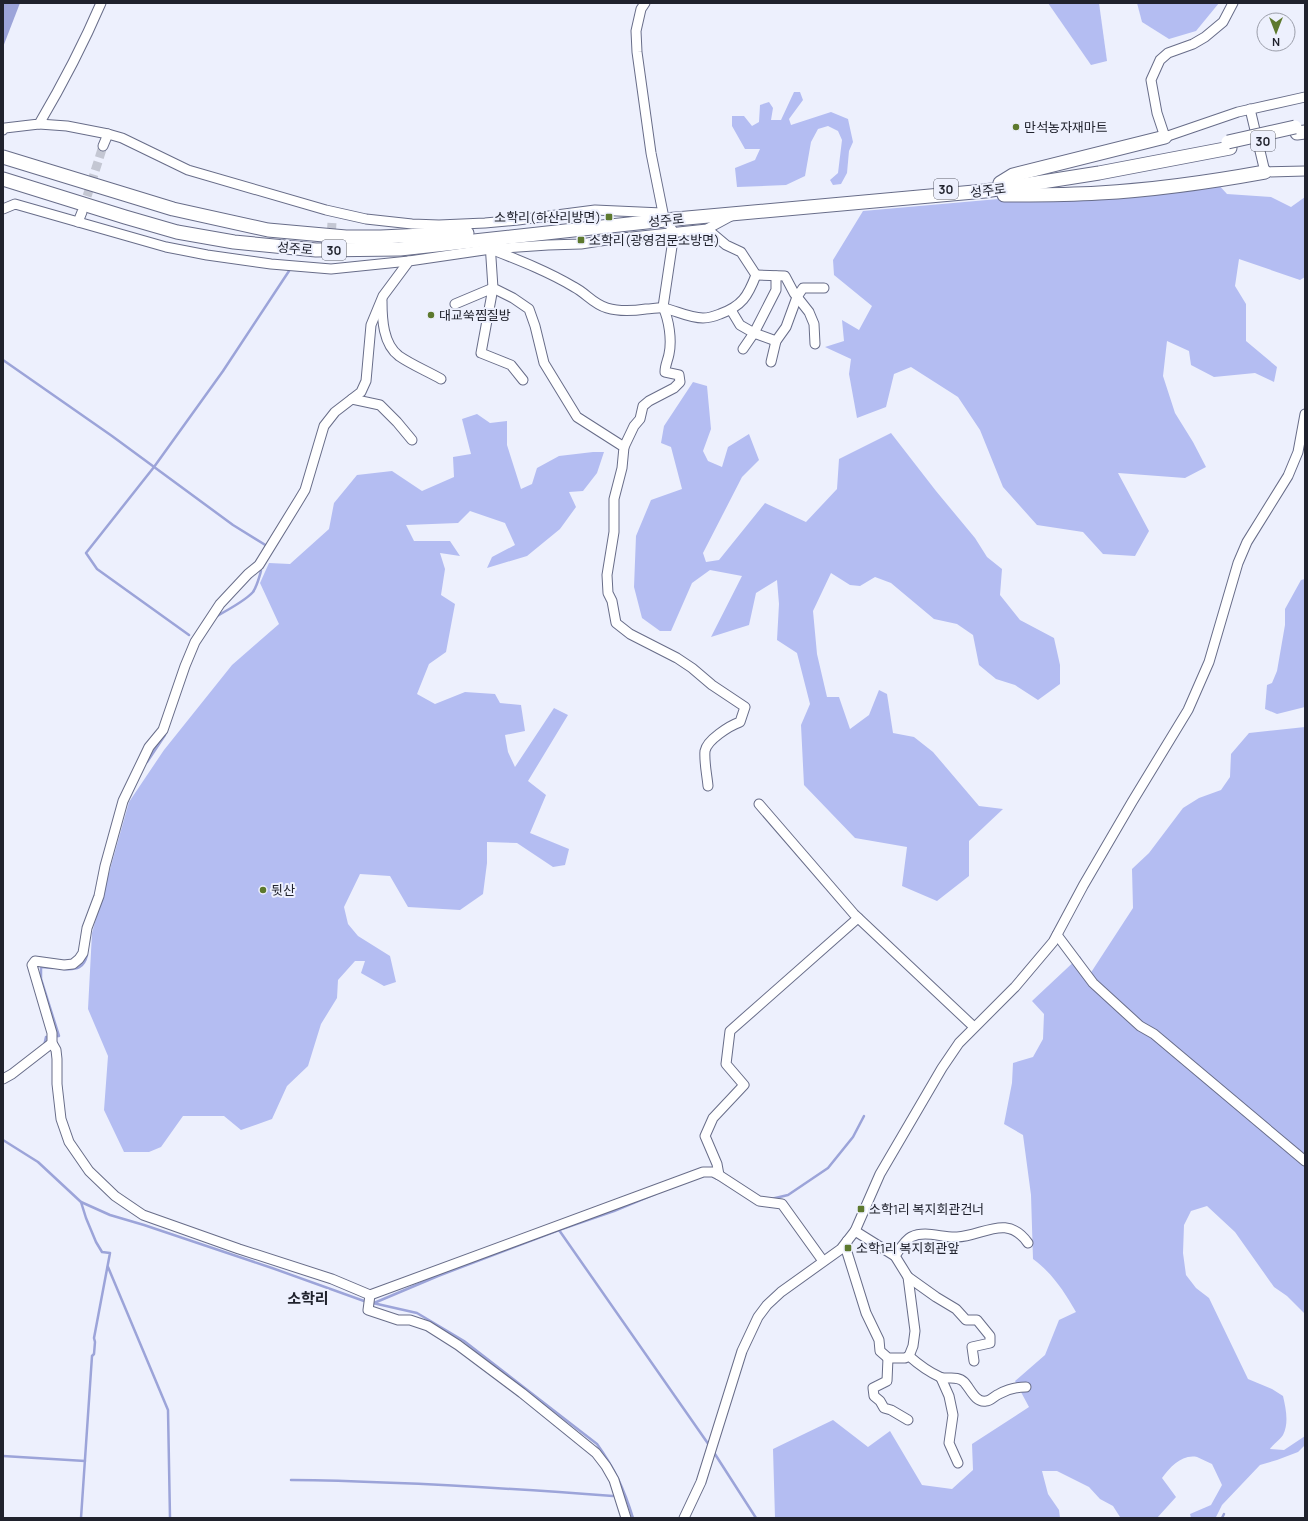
<svg xmlns="http://www.w3.org/2000/svg" width="1308" height="1521" font-family="Manrope,'Noto Sans KR',sans-serif">
	<style>
		.forest { fill: #b4bdf2 }
		.water { fill: #9ca4d9 }
		.lines { fill: none; stroke-linecap: round; stroke-linejoin: round }
		.stream { stroke: #9ca4d9; stroke-width: 2.5 }
		.minor-tunnel { stroke: #c4c7d3; stroke-width: 9; stroke-dasharray: 9 4.5; stroke-linecap: butt }
		.minor-casing { stroke: #686d89; stroke-width: 11 }
		.highway-casing { stroke: #686d89; stroke-width: 15 }
		.minor { stroke: #fff; stroke-width: 9 }
		.highway { stroke: #fff; stroke-width: 13 }
		.highway-bridge-casing { stroke: #686d89; stroke-width: 15; stroke-linecap: butt }
		.highway-bridge { stroke: #fff; stroke-width: 13 }
		.poi-dot { fill: #5d792e; stroke: #edf0fd; stroke-width: 1.5 }
		.labels { text-anchor: middle; dominant-baseline: central; stroke-width: 4; stroke-linejoin: round; paint-order: stroke }
		.shield { fill: #edf0fd; stroke: #5e606b; stroke-width: 1 }
		.shield-label { font-size: 12px; font-weight: bold; fill: #20222d }
		.poi-label { font-size: 13px; fill: #20222d; stroke: #edf0fd; text-anchor: start }
		.street-label { font-size: 13px; fill: #20222d; stroke: #edf0fd }
		.quarter-label { font-size: 15px; font-weight: bold; fill: #20222d; stroke: #edf0fd }
	</style>
	<rect width="100%" height="100%" fill="#edf0fd"/>
	<!-- forest -->
	<g class="forest">
		<polygon points="1048,3 1099,3 1107,61 1091,65"/>
		<polygon points="1137,3 1219,3 1196,31 1169,39 1142,22"/>
		<polygon points="794,92 800,92 803,100 789,119 791,125 831,112 848,119 853,142 849,151 847,173 841,184 833,185 830,180 838,173 842,140 838,131 828,126 818,129 811,142 805,176 786,185 737,187 735,168 755,160 760,149 745,149 732,126 732,116 744,116 752,126 759,122 760,105 769,102 773,108 771,120 781,120"/>
		<polygon points="1193,177 1216,182 1227,194 1271,197 1291,207 1305,197 1305,277 1300,280 1239,259 1235,286 1246,304 1246,341 1277,367 1274,382 1255,373 1214,377 1191,365 1189,351 1167,341 1163,376 1175,413 1193,442 1206,467 1185,478 1118,473 1149,531 1135,556 1103,554 1083,532 1037,525 1003,487 980,430 958,397 911,367 894,374 886,407 857,418 849,374 851,359 825,347 844,341 842,320 859,330 872,306 834,275 833,260 863,211 1122,188"/>
		<polygon points="693,382 707,386 711,429 703,451 708,461 722,467 728,447 749,434 759,460 742,477 703,553 706,562 719,560 765,503 806,522 837,489 839,459 891,433 936,491 975,538 987,557 1002,569 1000,595 1020,620 1054,638 1060,665 1060,684 1038,700 1015,685 996,679 979,665 973,635 957,624 934,619 891,583 875,577 860,586 850,585 831,573 813,611 817,654 827,697 839,697 850,729 869,715 879,690 887,694 893,733 914,737 933,752 979,806 1003,809 969,841 969,876 937,901 902,886 907,847 855,838 804,785 801,725 810,704 797,653 777,640 779,604 777,580 756,593 749,625 711,637 742,576 710,570 692,583 671,631 660,631 642,618 634,587 636,536 651,500 682,489 671,447 661,443 664,426"/>
		<polygon points="477,414 490,423 507,421 507,445 521,489 532,484 537,468 559,456 593,452 604,452 597,473 583,491 569,492 576,507 560,529 527,556 487,568 492,557 515,545 505,523 470,511 458,523 406,525 414,541 450,541 460,556 440,553 445,569 441,595 455,604 446,652 429,664 417,694 435,704 465,692 495,694 500,703 521,705 525,731 505,735 508,752 515,767 554,708 568,715 528,781 546,795 530,833 569,849 565,865 553,867 517,843 487,842 487,863 483,894 460,910 408,907 390,876 360,874 344,907 348,924 358,936 390,956 396,982 384,986 361,973 365,961 355,961 338,980 337,998 321,1024 308,1066 287,1086 272,1119 241,1130 224,1116 183,1116 161,1147 149,1152 124,1152 104,1110 108,1056 88,1009 92,933 129,802 164,750 232,665 279,624 260,583 269,563 290,564 329,529 334,503 357,475 392,471 422,491 454,477 453,457 471,454 462,419"/>
		<polygon points="1305,579 1305,707 1277,714 1265,709 1267,685 1272,683 1277,671 1285,625 1285,609 1301,580"/>
		<path d="M1305 727V1314L1287 1296 1274 1287 1235 1232 1207 1206 1191 1211 1184 1225 1183 1253 1186 1275 1196 1288 1209 1298 1248 1379 1272 1389 1283 1396C1286 1409 1289 1423 1283 1435 1280 1440 1273 1444 1270 1449L1284 1450 1305 1436V1445L1298 1452 1277 1460 1260 1465 1222 1505 1216 1517 1191 1518 1190 1514 1211 1505 1222 1485 1212 1464C1207 1462 1202 1459 1197 1457 1182 1454 1170 1467 1162 1478L1176 1497 1157 1518 1120 1517 1113 1506 1100 1499 1089 1487 1057 1471H1042L1048 1494 1059 1510 1060 1518H775L773 1449 833 1420 868 1447 890 1431 922 1485 952 1489 973 1470 972 1444 1029 1407 1015 1381 1045 1355 1059 1320 1076 1312C1064 1291 1052 1273 1033 1259L1031 1195 1023 1135 1004 1124 1012 1083 1013 1063 1033 1057 1043 1039 1044 1014 1032 1001 1080 956 1090 974 1133 908 1132 869 1149 853 1183 808 1199 798 1221 790 1230 777 1231 754 1249 733Z"/>
	</g>
	<!-- water -->
	<polygon class="water" points="3,3 20,3 3,47"/>
	<g class="lines">
		<!-- stream -->
		<g class="stream">
			<polyline points="3,360 112,436 233,525 267,546"/>
			<path d="M215 617C226 611 245 601 253 592 257 586 259 578 261 571"/>
			<polyline points="189,635 97,569 86,553 154,467 223,371 289,271"/>
			<polyline points="147,762 165,735"/>
			<path d="M64 969C77 970 84 968 87 955"/>
			<polyline points="44,1046 46,1037 59,1036 41,979 41,967 53,968"/>
			<path d="M3 1140 38 1162 81 1202 110 1215 144 1225 272 1268 364 1301 417 1313 464 1341 597 1444C615 1469 624 1489 633 1518"/>
			<polyline points="771,1199 788,1195 828,1168 853,1137 864,1116"/>
			<polyline points="559,1230 614,1211 655,1194"/>
			<polyline points="108,1267 168,1410 170,1518"/>
			<polyline points="374,1303 438,1276 559,1230 709,1445"/>
			<polyline points="713,1451 756,1518"/>
			<polyline points="3,1456 85,1461"/>
			<path d="M291 1480C399 1481 506 1488 613 1496"/>
			<polyline points="81,1518 92,1356 94,1354 95,1342 94,1338 110,1253 102,1252 96,1242 86,1218 81,1202"/>
			<polyline points="1222,1518 1224,1514"/>
		</g>
		<!-- minor-tunnel -->
		<g class="minor-tunnel">
			<polyline points="83,209 103,146"/>
			<polyline points="330,259 332,222"/>
		</g>
		<defs>
			<g id="minor">
				<polyline points="645,3 641,9 636,31 637,52 651,153 664,218"/>
				<polyline points="1233,3 1223,22 1205,37 1193,44 1168,53 1160,60 1151,80 1157,113 1165,137 1238,112 1305,97"/>
				<polyline points="1250,109 1265,172 1305,171"/>
				<polyline points="39,124 67,126 108,134 122,138 188,170 326,210 366,219 412,224 439,225 485,223 518,220 595,210 662,213"/>
				<path d="M3 130 5 128 39 124C62 85 83 45 101 3"/>
				<polyline points="103,146 108,134"/>
				<polyline points="3,209 15,204 166,247 207,255 271,264 331,269 409,261"/>
				<polyline points="731,216 707,229 613,239 581,244 548,245 491,249 409,261 383,296 371,325 366,381 361,392 335,412 324,426 305,490 299,500 259,565 248,574 220,604 195,642 185,666 163,730 149,747 123,801 105,866 99,896 87,928 83,953 79,959 73,964 64,965 35,961 32,965 52,1033 52,1043 56,1050 57,1059 57,1084 61,1119 69,1142 89,1171 115,1196 143,1215 239,1249 332,1279 370,1295 703,1172 713,1172 719,1175 759,1201 782,1204 823,1261"/>
				<polyline points="78,222 82,212"/>
				<path d="M490 243 493 288 513 298 529 309 535 326 544 363 577 417 624 447 622 468 614 499V532L607 575 608 593 612 601 616 623 630 634 677 658 692 668 712 685 745 707 740 722C729 726 707 740 705 751 704 762 707 775 708 786"/>
				<path d="M493 250C521 261 549 272 574 287 586 293 593 304 607 308 620 312 633 311 646 309 652 309 659 307 664 308 677 311 689 318 703 318 708 318 715 316 720 314 742 306 748 296 756 275L741 252 726 245 707 229"/>
				<polyline points="756,275 785,276 794,293 809,312 814,324 815,344"/>
				<path d="M382 301C382 319 383 344 399 356 412 365 427 371 441 379"/>
				<polyline points="455,304 493,288 481,353 511,365 523,380"/>
				<polyline points="731,310 740,325 754,333 776,341"/>
				<polyline points="743,349 754,333 776,290 776,276"/>
				<polyline points="771,362 776,341 786,327 797,297 803,288 824,288"/>
				<polyline points="352,399 380,405 397,422 412,440"/>
				<path d="M624 447 634 426 640 419 643 406 649 401 674 388 680 382 679 375 665 372C665 365 668 360 669 354 672 340 669 320 663 307L674 233 671 228"/>
				<polyline points="759,804 854,914 974,1027"/>
				<polyline points="1057,935 1093,983 1140,1026 1154,1034 1305,1161"/>
				<polyline points="3,1079 12,1074 52,1043"/>
				<polyline points="719,1175 717,1164 705,1136 713,1118 744,1085 726,1064 730,1031 858,918"/>
				<polyline points="855,1231 895,1256 908,1277 915,1331 913,1346 909,1356"/>
				<path d="M847 1241 846 1249 866 1313 879 1340 880 1351 888 1358H905L909 1356C918 1364 929 1372 940 1377 947 1380 957 1375 964 1382 970 1388 975 1403 986 1401 991 1401 994 1396 999 1394 1008 1389 1016 1387 1026 1387"/>
				<path d="M895 1256C899 1250 905 1240 911 1237 926 1230 942 1238 957 1237 983 1236 1007 1213 1028 1243"/>
				<polyline points="908,1277 936,1297 956,1309 966,1320 977,1320 990,1336 990,1343 972,1347 974,1361"/>
				<polyline points="370,1295 368,1310 398,1320 410,1320 428,1326 458,1345 522,1393 596,1453 606,1466 614,1480 626,1518"/>
				<polyline points="888,1358 887,1381 873,1388 874,1396 880,1401 884,1408 891,1410 908,1420"/>
				<polyline points="941,1378 949,1396 953,1415 949,1443 958,1463"/>
				<polyline points="684,1518 701,1482 742,1351 758,1317 767,1305 781,1292 841,1249 855,1231 880,1174 942,1068 959,1043 1015,987 1053,942 1083,886 1132,802 1188,710 1209,662 1238,563 1247,542 1288,476 1298,452 1305,414"/>
			</g>
			<g id="highway">
				<polyline points="1297,133 1305,132"/>
				<polyline points="3,157 173,209 268,230 346,237 381,237 467,233"/>
				<polyline points="3,179 125,217 177,232 234,242 316,250 400,249 665,220 985,191 1099,173 1230,148"/>
				<polyline points="1000,183 1013,175 1165,137"/>
				<path d="M1004 195C1036 195 1067 195 1099 193 1154 190 1210 182 1265 172"/>
			</g>
		</defs>
		<!-- minor casing -->
		<use href="#minor" class="minor-casing"/>
		<!-- highway casing -->
		<use href="#highway" class="highway-casing"/>
		<!-- minor -->
		<use href="#minor" class="minor"/>
		<!-- highway -->
		<use href="#highway" class="highway"/>
		<defs>
			<polyline id="highway-bridge" points="1228,142 1295,127"/>
		</defs>
		<!-- highway-bridge casing -->
		<use href="#highway-bridge" class="highway-bridge-casing"/>
		<!-- highway-bridge -->
		<use href="#highway-bridge" class="highway-bridge"/>
	</g>
	<!-- markers -->
	<g class="poi-dot">
		<circle cx="1016" cy="127" r="4"/>
		<rect x="605" y="213" width="8" height="8" rx="2"/>
		<rect x="577" y="236" width="8" height="8" rx="2"/>
		<circle cx="431" cy="315" r="4"/>
		<circle cx="263" cy="890" r="4"/>
		<rect x="857" y="1205" width="8" height="8" rx="2"/>
		<rect x="844" y="1244" width="8" height="8" rx="2"/>
	</g>
	<g class="labels">
		<!-- shield labels -->
		<g class="shield">
			<rect x="1251" y="131" width="24" height="20" rx="3"/>
			<rect x="934" y="179" width="24" height="20" rx="3"/>
			<rect x="322" y="240" width="24" height="20" rx="3"/>
		</g>
		<g class="shield-label">
			<text x="1263" y="141">30</text>
			<text x="946" y="189">30</text>
			<text x="334" y="250">30</text>
		</g>
		<!-- poi labels -->
		<g class="poi-label">
			<text x="1024" y="127">만석농자재마트</text>
			<text x="601" y="217" text-anchor="end">소학리(하산리방면)</text>
			<text x="589" y="240">소학리(광영검문소방면)</text>
			<text x="439" y="315">대교쑥찜질방</text>
			<text x="271" y="890">뒷산</text>
			<text x="869" y="1209">소학1리 복지회관건너</text>
			<text x="856" y="1248">소학1리 복지회관앞</text>
		</g>
		<!-- street labels -->
		<g class="street-label">
			<text transform="translate(988 190) rotate(-7)">성주로</text>
			<text transform="translate(666 220) rotate(-6)">성주로</text>
			<text transform="translate(295 248) rotate(5)">성주로</text>
		</g>
		<!-- quarter labels -->
		<g class="quarter-label">
			<text x="308" y="1298">소학리</text>
		</g>
	</g>
	<!-- border -->
	<rect width="1308" height="1521" fill="none" stroke="#20222d" stroke-width="8"/>
	<!-- north arrow -->
	<g transform="translate(1276 32) rotate(180)"><circle r="19" fill="#edf0fd" stroke="#9b9eaa"/>
	<path d="M0-3L7 15L0 10L-7 15Z" fill="#5d792e"/>
	<text y="-6" font-size="11" font-weight="bold" text-anchor="middle" fill="#20222d">N</text>
	</g>
</svg>
